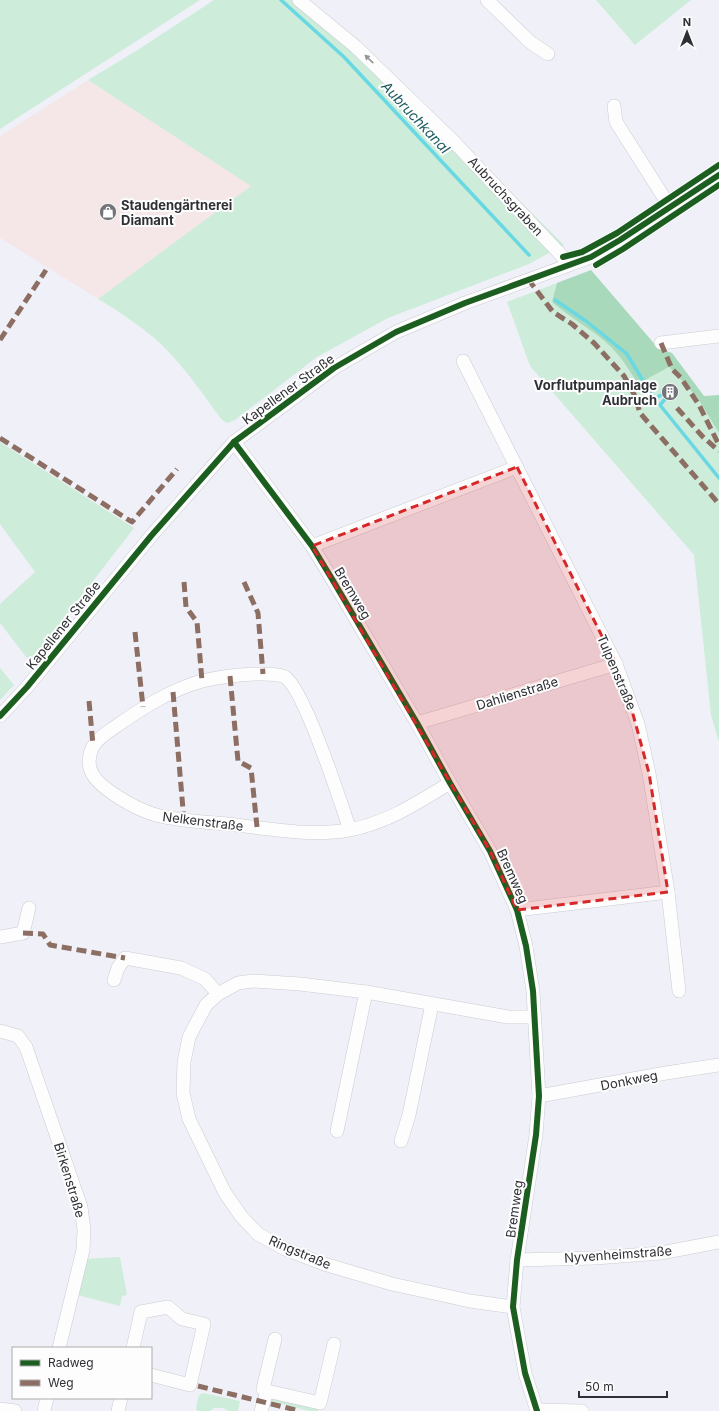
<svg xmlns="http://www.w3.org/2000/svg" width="719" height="1411" font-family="Inter,sans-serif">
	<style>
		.commercial { fill: #f5e7e8 }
		.green { fill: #cdecd9 }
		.forest { fill: #a7d9ba }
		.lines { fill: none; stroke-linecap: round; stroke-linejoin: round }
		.stream { stroke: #69d8e3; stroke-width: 3.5 }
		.street-casing { stroke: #cbcbd1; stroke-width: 14 }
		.street { stroke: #fdfdfe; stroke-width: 13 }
		.quiet { stroke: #8d6e63; stroke-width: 5; stroke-dasharray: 10 5; stroke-linecap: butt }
		.cycleway-casing { stroke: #fdfdfd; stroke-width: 8 }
		.cycleway { stroke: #1b5e20; stroke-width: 6 }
		.oneway { fill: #96969a }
		.marked { fill: #d62828; fill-opacity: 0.2; stroke: #d62828; stroke-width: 3; stroke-dasharray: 8 5; stroke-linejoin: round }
		.labels { text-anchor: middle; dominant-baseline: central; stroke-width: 4; stroke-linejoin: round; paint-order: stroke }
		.street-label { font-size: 13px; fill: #2f3035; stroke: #fdfdfd }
		.poi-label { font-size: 13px; font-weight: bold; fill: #2f3035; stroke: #fdfdfd; text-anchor: start }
		.water-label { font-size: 14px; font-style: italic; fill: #1f5c61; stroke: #fdfdfd }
	</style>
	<rect width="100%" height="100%" fill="#f0f1f8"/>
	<!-- commercial -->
	<polygon class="commercial" points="88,80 252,186 98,299 0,238 0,136"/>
	<!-- green -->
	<g class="green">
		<polygon points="0,0 200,0 0,129"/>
		<path d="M214 0H306L360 42 564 245 529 264 388 318 317 357 235 420 227 423 222 420C201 392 181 361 153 337 136 323 117 310 98 299L251 186 88 80 136 51Z"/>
		<polygon points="596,0 691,0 635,45"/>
		<path d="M557 283 552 302C571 319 594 330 612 348 622 358 629 372 638 384L669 367 697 397 719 433V742L711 715 694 555 530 366 507 302Z"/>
		<polygon points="0,442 134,528 30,662 0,623 0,604 35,572 0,524"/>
		<polygon points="0,668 14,685 0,700"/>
		<polygon points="120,1257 127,1295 122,1296 120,1306 77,1295 85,1259"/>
		<polygon points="203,1393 240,1401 238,1411 228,1411 223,1408 214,1408 210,1411 197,1411 196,1407 199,1395"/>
		<polygon points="272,1398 317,1408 319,1411 309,1411 270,1401"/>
	</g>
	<!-- forest -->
	<path class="forest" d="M591 270 658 348 672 353 704 396 719 395V433L697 397 669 367 638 384C630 372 622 358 612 348 594 330 571 319 552 302L557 283Z"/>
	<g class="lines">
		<!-- stream -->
		<g class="stream">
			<polyline points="281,0 344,57 529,255"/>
			<polyline points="555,300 586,321 627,354 654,399 663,394"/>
			<polyline points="666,398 660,405 719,478"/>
		</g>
		<defs>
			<g id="street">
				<polyline points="299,0 356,47 454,142 563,257 567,265"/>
				<polyline points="487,0 530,42 548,54"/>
				<polyline points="614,106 616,122 670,207"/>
				<polyline points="661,343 719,336"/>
				<polyline points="463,361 616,664 638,724 649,773 668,892 517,910"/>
				<polyline points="234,442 312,546 332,579 417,723 450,783 490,851 517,910 526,946 533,991 539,1096 536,1135 517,1260 513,1307 525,1373 537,1411"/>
				<polyline points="312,546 517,467"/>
				<polyline points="0,716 27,687 151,536 234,442 334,368 396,332 465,303 591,257 620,240 719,175"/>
				<polyline points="417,723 616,664"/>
				<path d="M350 830C341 803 304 689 285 677 278 673 261 674 254 674 236 675 219 677 202 681 170 690 142 708 115 727 108 732 98 738 94 745 90 750 88 761 90 768 94 787 138 810 156 815 179 821 203 822 227 824 266 828 310 837 349 830 387 823 417 803 450 783"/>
				<polyline points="668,892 679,991"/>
				<polyline points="0,937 23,933 29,908"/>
				<polyline points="114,980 118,968 125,958 181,968 205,979 218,994"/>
				<polyline points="0,1031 18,1036 26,1047 81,1207 84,1230 83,1250 59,1348"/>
				<polyline points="539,1096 666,1073 719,1065"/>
				<polyline points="337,1131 366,992"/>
				<polyline points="401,1141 409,1115 432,1004"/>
				<polyline points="517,1260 595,1258 661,1253 719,1242"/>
				<polyline points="513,1307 470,1301 392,1284 324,1264 285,1249 258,1234 241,1216 225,1193 189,1119 183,1093 184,1062 189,1037 206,1005 218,994 238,983 253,981 300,984 366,992 508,1017 535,1017"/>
				<polyline points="133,1348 141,1312 168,1307 182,1319 204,1324 190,1385 151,1375"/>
				<polyline points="267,1391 263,1389 275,1339"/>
				<polyline points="0,1409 15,1411"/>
				<polyline points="536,1410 582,1411"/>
				<polyline points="44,1411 47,1398"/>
				<polyline points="118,1411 121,1398"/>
				<polyline points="261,1411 267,1391 320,1403 334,1344"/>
			</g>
		</defs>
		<!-- street casing -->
		<use href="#street" class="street-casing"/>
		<!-- street -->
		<use href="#street" class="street"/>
		<!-- quiet -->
		<g class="quiet">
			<polyline points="528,279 553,312 572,324 594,343 624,376 635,396 640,413 719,504"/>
			<polyline points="0,340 46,270"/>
			<polyline points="661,343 672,369 681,378 699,405 719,445"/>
			<polyline points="677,408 703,437 719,451"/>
			<polyline points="0,438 132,522 177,469"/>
			<polyline points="184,582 186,607 197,622 202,681"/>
			<polyline points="244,582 258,613 263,674"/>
			<polyline points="135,632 143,707"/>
			<polyline points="230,676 238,761 251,768 257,827"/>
			<polyline points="173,692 184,821"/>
			<polyline points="89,701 93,745"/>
			<polyline points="23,933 43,934 50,945 125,958"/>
			<polyline points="198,1386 300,1411"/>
		</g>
		<defs>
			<g id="cycleway">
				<polyline points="563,257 582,252 617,233 719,165"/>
				<polyline points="596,265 623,249 719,185"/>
				<polyline points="234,442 312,546 332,579 417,723 450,783 490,851 517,910 526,946 533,991 539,1096 536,1135 517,1260 513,1307 525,1373 537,1411"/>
				<polyline points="0,716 27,687 151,536 234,442 334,368 396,332 465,303 591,257 620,240 719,175"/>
			</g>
		</defs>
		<!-- cycleway casing -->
		<use href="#cycleway" class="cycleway-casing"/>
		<!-- cycleway -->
		<use href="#cycleway" class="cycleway"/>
	</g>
	<!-- one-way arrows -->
	<defs><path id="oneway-solid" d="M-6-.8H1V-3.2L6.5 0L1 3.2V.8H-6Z"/></defs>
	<use class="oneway" href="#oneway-solid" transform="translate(369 59) rotate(-136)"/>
	<!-- marked area -->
	<path class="marked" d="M517 467 616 664 628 696 649 773 668 892 517 910 490 851 312 546Z"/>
	<!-- icons -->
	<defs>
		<symbol id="shop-disc" viewBox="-11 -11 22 22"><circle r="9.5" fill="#737479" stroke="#fdfdfd"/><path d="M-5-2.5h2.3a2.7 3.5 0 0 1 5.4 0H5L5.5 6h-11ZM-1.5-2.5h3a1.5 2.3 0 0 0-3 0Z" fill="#fff"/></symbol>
		<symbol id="building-disc" viewBox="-11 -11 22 22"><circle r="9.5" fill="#737479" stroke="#fdfdfd"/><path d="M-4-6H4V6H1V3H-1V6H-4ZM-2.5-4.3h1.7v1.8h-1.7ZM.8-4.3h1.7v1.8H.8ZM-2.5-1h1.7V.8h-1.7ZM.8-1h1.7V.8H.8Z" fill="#fff"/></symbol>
	</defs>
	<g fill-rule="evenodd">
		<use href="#shop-disc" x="98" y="202" width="20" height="20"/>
		<use href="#building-disc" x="660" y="382" width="20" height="20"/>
	</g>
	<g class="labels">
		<!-- street labels -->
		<g class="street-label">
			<text transform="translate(506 196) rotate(47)">Aubruchsgraben</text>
			<text transform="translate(288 389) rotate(-36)">Kapellener Straße</text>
			<text transform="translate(353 593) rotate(59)">Bremweg</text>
			<text transform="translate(63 625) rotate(-51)">Kapellener Straße</text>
			<text transform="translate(617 672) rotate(67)">Tulpenstraße</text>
			<text transform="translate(517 693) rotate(-17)">Dahlienstraße</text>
			<text transform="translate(203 821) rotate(7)">Nelkenstraße</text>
			<text transform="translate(513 876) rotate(66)">Bremweg</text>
			<text transform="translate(629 1080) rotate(-11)">Donkweg</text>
			<text transform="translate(70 1180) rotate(73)">Birkenstraße</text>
			<text transform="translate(514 1209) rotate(-82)">Bremweg</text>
			<text transform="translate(300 1252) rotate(23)">Ringstraße</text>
			<text transform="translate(618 1254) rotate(-4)">Nyvenheimstraße</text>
		</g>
		<!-- poi labels -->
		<g class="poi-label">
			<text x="121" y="205">Staudengärtnerei<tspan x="121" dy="15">Diamant</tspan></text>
			<text x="657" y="385" text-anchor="end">Vorflutpumpanlage<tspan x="657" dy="15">Aubruch</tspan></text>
		</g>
		<!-- water labels -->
		<g class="water-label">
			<text transform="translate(416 117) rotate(47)">Aubruchkanal</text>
		</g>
	</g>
	<!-- legend -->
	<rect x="12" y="1347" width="140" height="52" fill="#fdfdfd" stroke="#ababad"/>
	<rect x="20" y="1360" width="20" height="6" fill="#1b5e20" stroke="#ababad"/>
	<text x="48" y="1367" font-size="12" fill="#2f3035">Radweg</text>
	<rect x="20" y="1380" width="20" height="6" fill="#8d6e63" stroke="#ababad"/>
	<text x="48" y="1387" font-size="12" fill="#2f3035">Weg</text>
	<!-- north arrow -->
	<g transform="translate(687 32)" stroke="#fdfdfd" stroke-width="3" paint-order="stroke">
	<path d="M0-3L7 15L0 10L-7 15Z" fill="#2f3035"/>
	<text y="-6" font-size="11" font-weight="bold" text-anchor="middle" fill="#2f3035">N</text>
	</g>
	<!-- scale -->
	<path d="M579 1391v6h88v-6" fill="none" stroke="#2f3035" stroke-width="2"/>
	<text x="585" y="1391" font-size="12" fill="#2f3035" stroke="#fdfdfd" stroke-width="3" paint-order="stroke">50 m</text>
</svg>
